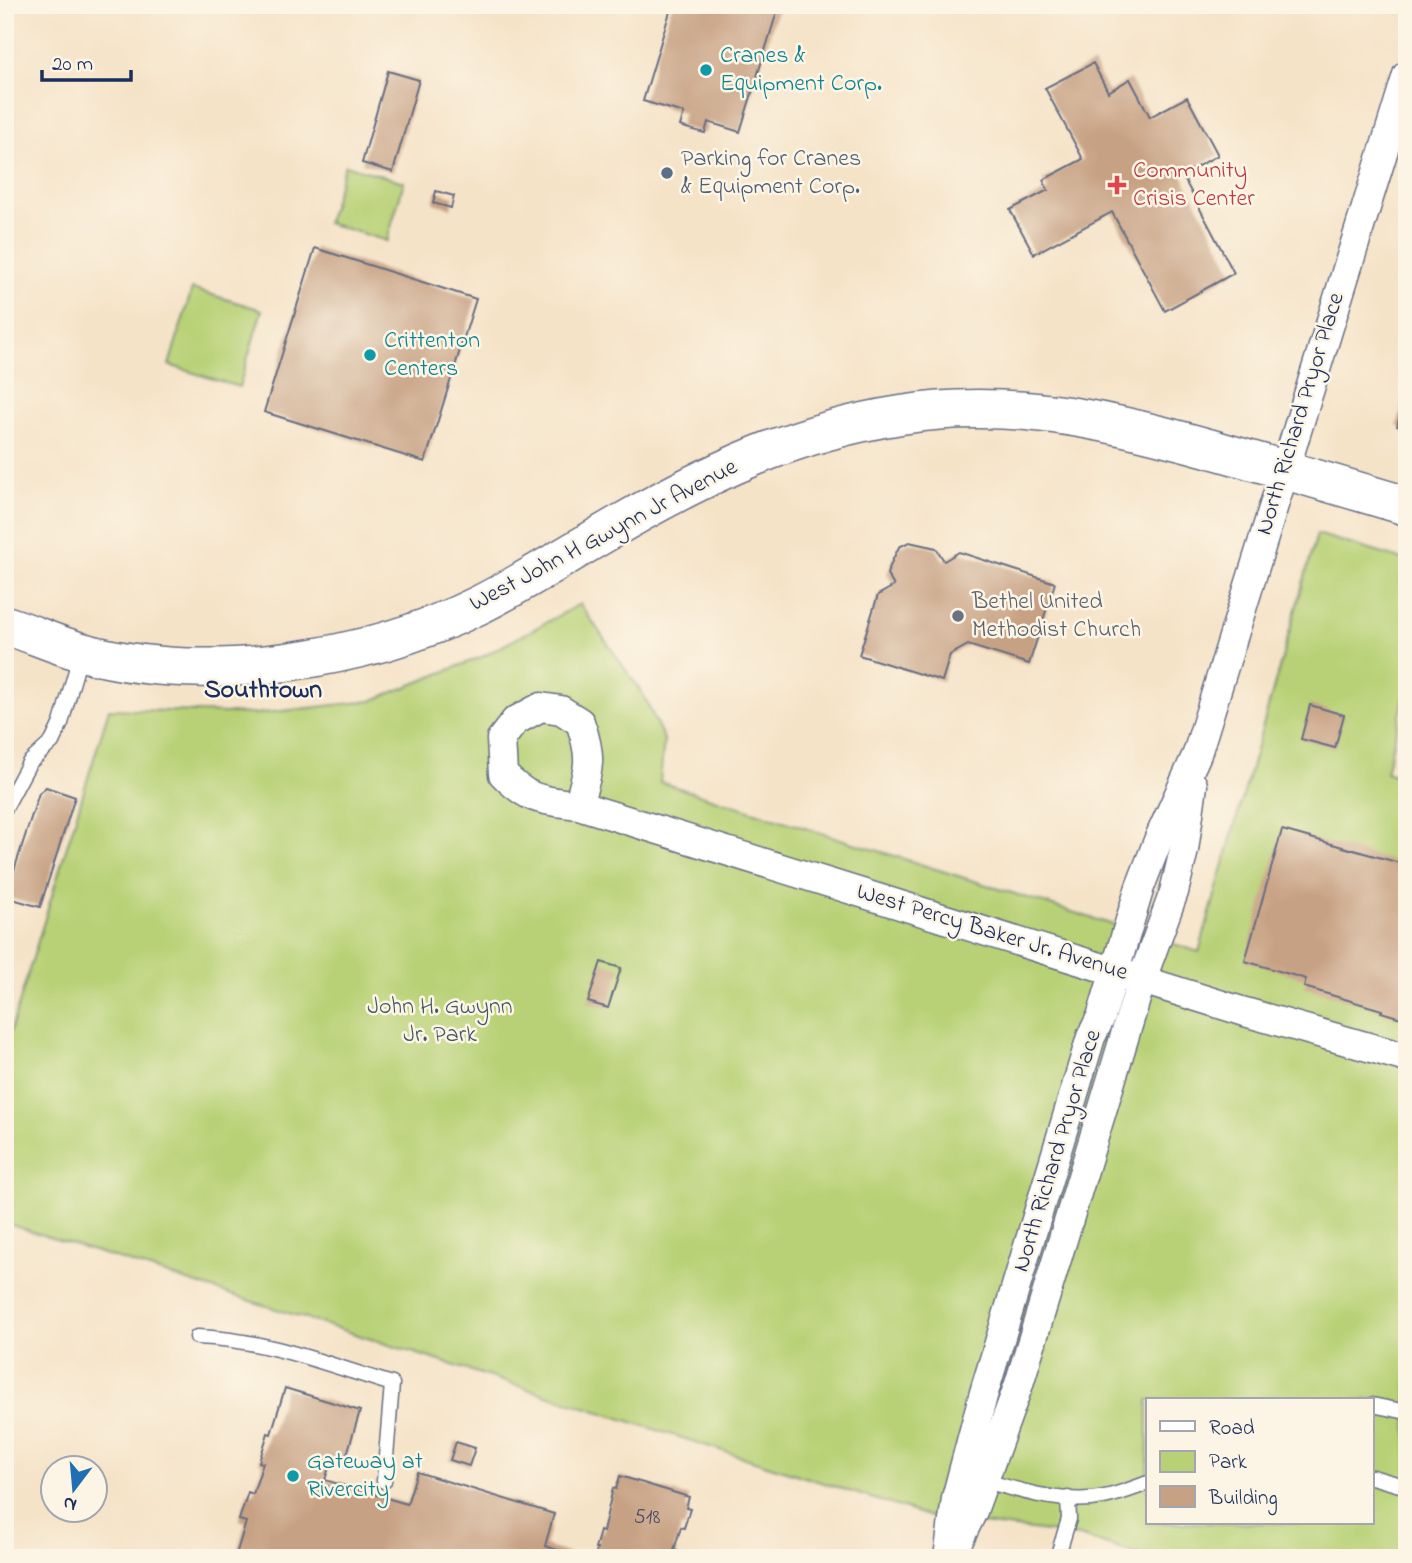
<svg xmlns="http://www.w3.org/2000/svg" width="1412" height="1563" font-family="'Indie Flower',sans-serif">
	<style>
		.green { fill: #b8d176; stroke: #6a806a; stroke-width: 2; fill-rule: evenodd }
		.building { fill: #c7a183 }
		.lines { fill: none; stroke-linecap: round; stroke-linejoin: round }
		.lane-casing { stroke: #676e83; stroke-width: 17 }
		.street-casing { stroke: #676e83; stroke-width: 31 }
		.secondary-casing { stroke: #676e83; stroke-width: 41 }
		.lane { stroke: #fff; stroke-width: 14 }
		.street { stroke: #fff; stroke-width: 28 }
		.secondary { stroke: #fff; stroke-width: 38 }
		.culture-dot { fill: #0f9aa8; stroke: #fcf5e5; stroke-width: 2.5 }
		.service-dot { fill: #5c6f8a; stroke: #fcf5e5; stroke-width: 2.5 }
		.health-dot { fill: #e0444e; stroke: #fcf5e5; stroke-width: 2.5 }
		.worship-dot { fill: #6b7280; stroke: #fcf5e5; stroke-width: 2.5 }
		.labels { text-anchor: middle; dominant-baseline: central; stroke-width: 5; stroke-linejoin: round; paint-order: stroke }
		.number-label { font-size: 21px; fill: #464c67 }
		.culture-label { font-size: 24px; fill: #0d838f; stroke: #fcf5e5; text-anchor: start }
		.service-label { font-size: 24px; fill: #4e5e75; stroke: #fcf5e5; text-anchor: start }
		.health-label { font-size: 24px; fill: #be3a42; stroke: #fcf5e5; text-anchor: start }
		.street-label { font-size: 24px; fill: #1b2f5e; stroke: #fcf5e5 }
		.worship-label { font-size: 24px; fill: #5b616d; stroke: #fcf5e5; text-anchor: start }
		.park-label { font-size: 24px; fill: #425864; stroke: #fcf5e5 }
		.neighbourhood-label { font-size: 26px; font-weight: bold; fill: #1b2f5e; stroke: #fcf5e5 }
	</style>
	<rect width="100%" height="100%" fill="#fcf5e5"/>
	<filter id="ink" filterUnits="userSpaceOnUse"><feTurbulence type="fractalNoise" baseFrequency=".0143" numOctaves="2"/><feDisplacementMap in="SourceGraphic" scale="14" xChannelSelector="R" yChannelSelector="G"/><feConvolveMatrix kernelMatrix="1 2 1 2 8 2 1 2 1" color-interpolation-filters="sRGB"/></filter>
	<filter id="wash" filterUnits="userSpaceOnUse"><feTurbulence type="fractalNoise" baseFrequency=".00686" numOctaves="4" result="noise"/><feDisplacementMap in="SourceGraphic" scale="28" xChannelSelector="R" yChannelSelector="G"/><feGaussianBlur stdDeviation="1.57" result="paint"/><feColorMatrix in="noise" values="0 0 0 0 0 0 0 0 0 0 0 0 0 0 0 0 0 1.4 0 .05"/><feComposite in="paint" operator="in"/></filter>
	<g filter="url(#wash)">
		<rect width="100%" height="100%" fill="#f5e3c8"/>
		<!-- green -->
		<g class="green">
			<polygon points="345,165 404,182 387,241 327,223"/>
			<polygon points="192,289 262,310 239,387 169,365"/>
			<path d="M1317 534 1407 561V687L1386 772 1407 779V1558H1149L1079 1536 934 1518 5 1223V1049L109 709 255 714 371 701 484 656 580 604 644 696 664 740 660 782 1199 952ZM1148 1400H1372V1523H1148Z"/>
		</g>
		<g id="blocks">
			<!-- building -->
			<g class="building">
				<polygon points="672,5 779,5 740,132 708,122 705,133 693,130 680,126 684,113 643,101"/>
				<polygon points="1093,63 1108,92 1130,79 1150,117 1187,97 1218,155 1182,175 1234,273 1165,311 1112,212 1034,254 1010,210 1048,190 1043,180 1083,159 1045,88"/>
				<polygon points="388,71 419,80 393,172 362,163"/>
				<polygon points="436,191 454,196 451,208 433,203"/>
				<polygon points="315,248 476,299 425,462 264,412"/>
				<polygon points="1406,394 1407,394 1407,429 1397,426"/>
				<polygon points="909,542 936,548 944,561 959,552 1055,583 1029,664 968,645 950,655 942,681 859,655 878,595 894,586 887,574 893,559 899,547"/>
				<polygon points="1310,705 1344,715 1335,748 1301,739"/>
				<polygon points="46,787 75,797 40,907 9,898 8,889 39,793"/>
				<polygon points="1282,830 1407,865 1407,1007 1404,1006 1401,1018 1381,1012 1382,1010 1304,987 1306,979 1245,961"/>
				<polygon points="601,962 621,968 608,1008 588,1002"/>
				<polygon points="285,1388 360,1411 344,1464 331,1461 325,1480 407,1504 417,1472 554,1514 545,1546 583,1558 332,1558 317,1552 315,1558 235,1558 246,1522 239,1520 248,1492 253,1494 263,1463 259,1462 268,1433 271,1434"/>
				<polygon points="456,1442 475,1448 469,1466 450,1460"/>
				<polygon points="620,1476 689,1497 686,1508 690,1509 684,1528 681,1527 674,1550 677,1551 675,1558 595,1558 597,1549 595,1549 600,1531 603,1532 613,1488 616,1489"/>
			</g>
		</g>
	</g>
	<g filter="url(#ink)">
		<use href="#blocks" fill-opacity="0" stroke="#676e83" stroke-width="2"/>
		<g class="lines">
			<defs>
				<g id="lane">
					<polyline points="5,808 29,763 52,742 61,723 81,653"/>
					<path d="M197 1337C264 1339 329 1365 392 1384L384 1481"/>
					<polyline points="1372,1405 1407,1412"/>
					<polyline points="1372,1477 1407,1487"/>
					<path d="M979 1479C1013 1489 1054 1502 1091 1499 1111 1497 1129 1490 1148 1483"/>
					<polyline points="1057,1558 1069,1519 1068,1498"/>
				</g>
				<g id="street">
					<path d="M578 805C589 768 593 759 580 722L561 710 541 707 515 721 501 739 503 774C529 801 542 800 578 805L1245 1012 1407 1058"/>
					<polyline points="959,1540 973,1511 1019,1384 1142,979 1174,892 1184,850 1193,785"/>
					<polyline points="948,1558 956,1498 983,1396 1091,1037 1101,1017 1140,887 1159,838 1197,754 1407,75"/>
				</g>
				<path id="secondary" d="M5 625C31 633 56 645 82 652 204 686 366 661 479 605 527 581 573 551 620 524 710 472 797 431 901 415 1016 396 1126 424 1236 456 1293 472 1350 489 1407 506"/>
			</defs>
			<!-- lane casing -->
			<use href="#lane" class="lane-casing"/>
			<!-- street casing -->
			<use href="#street" class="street-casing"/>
			<!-- secondary casing -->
			<use href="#secondary" class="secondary-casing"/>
			<!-- lane -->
			<use href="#lane" class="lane"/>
			<!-- street -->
			<use href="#street" class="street"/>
			<!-- secondary -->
			<use href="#secondary" class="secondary"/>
		</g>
	</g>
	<!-- markers -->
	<g class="culture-dot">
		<circle cx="706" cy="70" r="7"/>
		<circle cx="370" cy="355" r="7"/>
		<circle cx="293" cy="1476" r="7"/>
	</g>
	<circle class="service-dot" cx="667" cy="173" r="7"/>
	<path class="health-dot" d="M1113.5 174.5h7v7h7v7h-7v7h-7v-7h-7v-7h7z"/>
	<circle class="worship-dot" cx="958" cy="616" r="7"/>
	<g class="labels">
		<!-- number labels -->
		<g class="number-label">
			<text x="647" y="1518">518</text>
		</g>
		<!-- culture labels -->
		<g class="culture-label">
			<text x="720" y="56">Cranes &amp;<tspan x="720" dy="28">Equipment Corp.</tspan></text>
			<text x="384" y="341">Crittenton<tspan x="384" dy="28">Centers</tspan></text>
			<text x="307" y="1462">Gateway at<tspan x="307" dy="28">Rivercity</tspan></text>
		</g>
		<!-- service labels -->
		<g class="service-label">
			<text x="681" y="159">Parking for Cranes<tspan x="681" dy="28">&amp; Equipment Corp.</tspan></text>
		</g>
		<!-- health labels -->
		<g class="health-label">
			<text x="1133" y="171">Community<tspan x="1133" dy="28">Crisis Center</tspan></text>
		</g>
		<!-- street labels -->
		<g class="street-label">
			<text transform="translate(1301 414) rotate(-73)">North Richard Pryor Place</text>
			<text transform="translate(604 536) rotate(-28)">West John H Gwynn Jr Avenue</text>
			<text transform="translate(992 933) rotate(17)">West Percy Baker Jr. Avenue</text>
			<text transform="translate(1058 1151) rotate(-73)">North Richard Pryor Place</text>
		</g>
		<!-- worship labels -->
		<g class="worship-label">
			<text x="972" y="602">Bethel United<tspan x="972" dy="28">Methodist Church</tspan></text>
		</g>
		<!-- park labels -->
		<g class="park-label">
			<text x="440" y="1007">John H. Gwynn<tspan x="440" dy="28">Jr. Park</tspan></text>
		</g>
		<!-- neighbourhood labels -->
		<g class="neighbourhood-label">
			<text x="263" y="691">Southtown</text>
		</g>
	</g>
	<!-- margin -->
	<rect width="1412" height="1563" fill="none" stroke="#fcf5e5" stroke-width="28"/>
	<!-- legend -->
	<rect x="1146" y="1398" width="228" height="126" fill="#fcf5e5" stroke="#a2a6af" stroke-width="2"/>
	<rect x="1160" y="1421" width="35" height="10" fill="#ffffff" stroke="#a2a6af" stroke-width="2"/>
	<text x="1209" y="1434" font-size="21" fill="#1b2f5e">Road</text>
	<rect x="1160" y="1451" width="35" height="21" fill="#b8d176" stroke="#a2a6af" stroke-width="2"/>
	<text x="1209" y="1468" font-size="21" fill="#1b2f5e">Park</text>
	<rect x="1160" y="1486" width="35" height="21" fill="#c7a183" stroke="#a2a6af" stroke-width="2"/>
	<text x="1209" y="1504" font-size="21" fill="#1b2f5e">Building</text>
	<!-- north arrow -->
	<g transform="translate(74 1489) rotate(196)"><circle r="33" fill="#fcf5e5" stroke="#a2a6af" stroke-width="2"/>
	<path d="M0-5L12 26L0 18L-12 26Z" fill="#1f6fb2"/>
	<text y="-10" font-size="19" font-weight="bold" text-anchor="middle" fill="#1b2f5e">N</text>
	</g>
	<!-- scale -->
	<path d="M42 70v10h89v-10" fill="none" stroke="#1b2f5e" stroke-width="3.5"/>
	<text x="52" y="70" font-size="21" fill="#1b2f5e" stroke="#fcf5e5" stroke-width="5" paint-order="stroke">20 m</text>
</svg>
